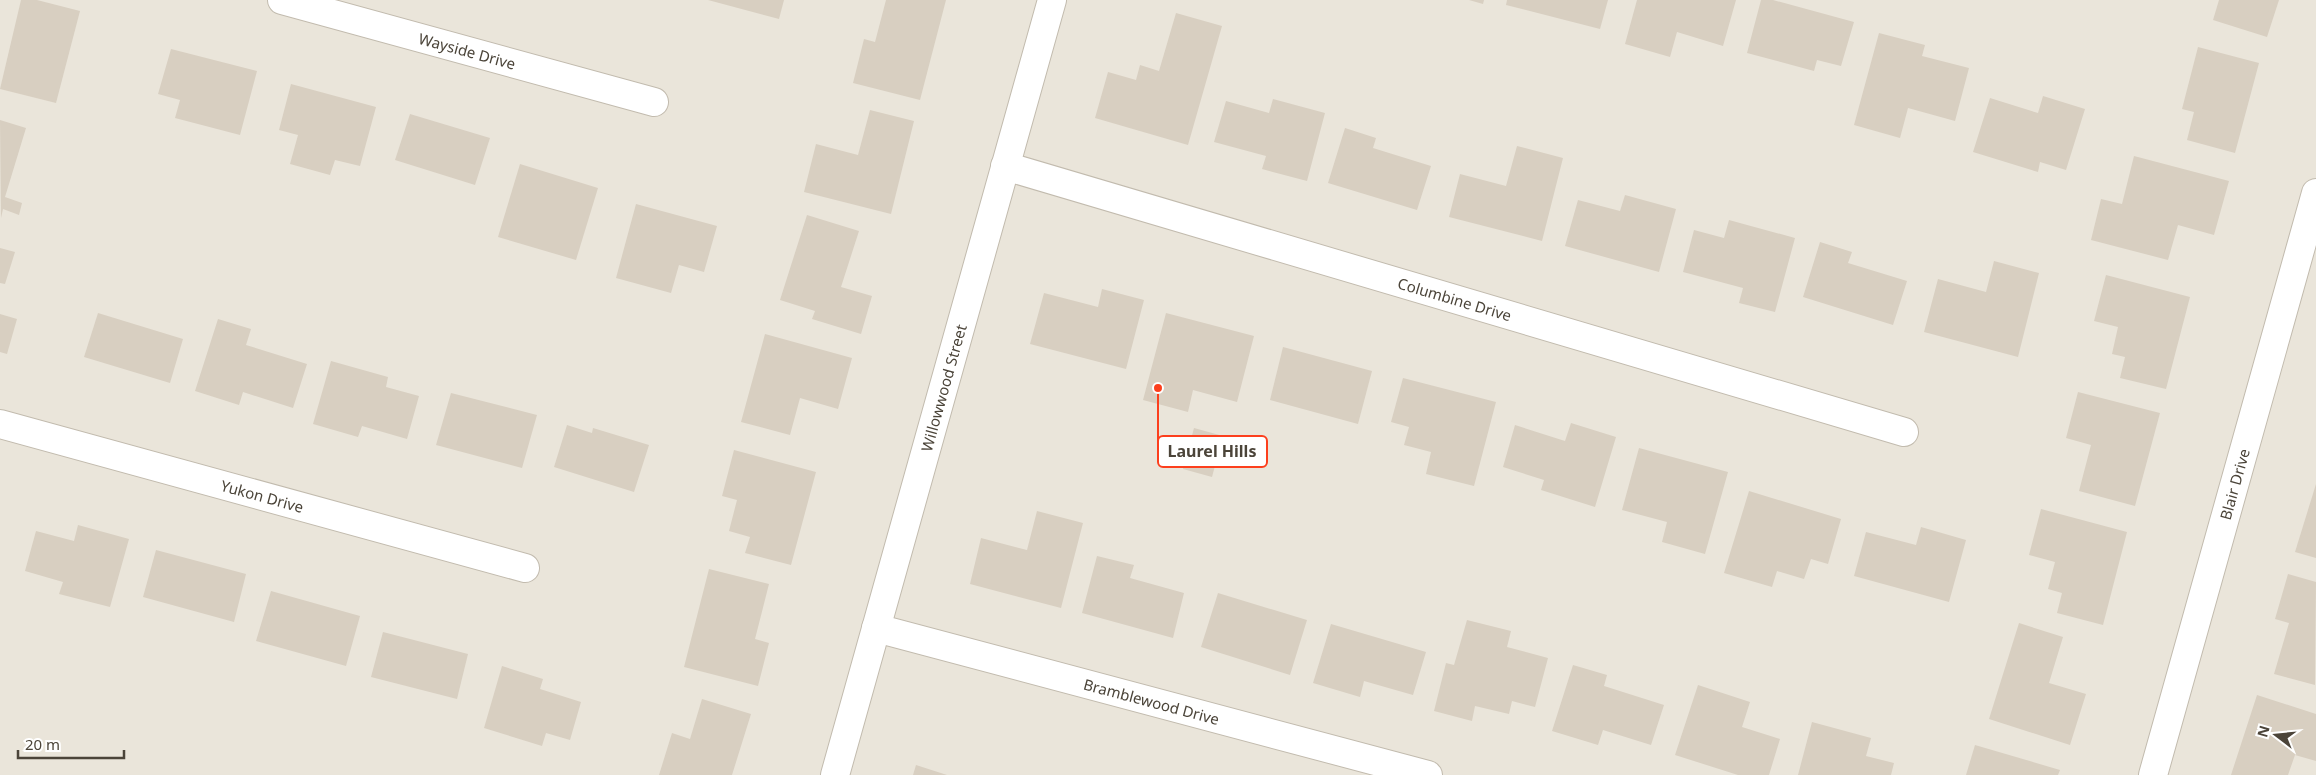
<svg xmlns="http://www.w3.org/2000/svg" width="2316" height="775" font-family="'Noto Sans',sans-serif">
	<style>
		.residential { fill: #eae5da }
		.building { fill: #d8cfc1 }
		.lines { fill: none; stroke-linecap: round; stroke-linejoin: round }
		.minor-casing { stroke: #c2bbae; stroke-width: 30 }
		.minor { stroke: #fff; stroke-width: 28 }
		.labels { text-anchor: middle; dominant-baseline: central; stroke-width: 4.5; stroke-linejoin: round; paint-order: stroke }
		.street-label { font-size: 15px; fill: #4b4439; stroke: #fff }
		.leader { fill: none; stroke: #fc3f1d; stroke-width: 2 }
		.callout-dot { fill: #fc3f1d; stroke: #fff; stroke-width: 2 }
		.callout { fill: #fff; stroke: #fc3f1d; stroke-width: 2 }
		.callout-label { font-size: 16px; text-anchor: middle; font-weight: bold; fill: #4b4439 }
	</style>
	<rect width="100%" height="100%" fill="#f6f3ec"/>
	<!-- residential -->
	<rect class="residential" x="0" y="0" width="2316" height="775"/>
	<!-- building -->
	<g class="building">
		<polygon points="21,0 37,0 80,11 56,103 0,89"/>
		<polygon points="708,0 784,0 779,19"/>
		<polygon points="886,0 946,0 920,100 853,83 864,39 875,42"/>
		<polygon points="1469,0 1484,0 1483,4"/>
		<polygon points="1507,0 1608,0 1600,29 1506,5"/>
		<polygon points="1637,0 1736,0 1723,46 1677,32 1670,57 1625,44"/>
		<polygon points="1761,0 1773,0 1854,22 1841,66 1817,60 1814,71 1747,53"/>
		<polygon points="2219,0 2279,0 2267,37 2213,20"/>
		<polygon points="1176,13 1222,26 1188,145 1095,118 1108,72 1136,80 1140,65 1159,71"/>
		<polygon points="1879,33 1925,45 1922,56 1969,68 1955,121 1908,108 1900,138 1854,125"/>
		<polygon points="2198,47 2259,63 2235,153 2187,140 2194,112 2182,109"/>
		<polygon points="171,49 257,71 240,135 175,118 180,100 158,94"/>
		<polygon points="291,84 376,107 360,166 335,160 330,175 290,164 298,135 279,130"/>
		<polygon points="2043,96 2085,109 2066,170 2040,162 2038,172 1973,152 1990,98 2038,113"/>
		<polygon points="1273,99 1325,113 1307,181 1262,169 1266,156 1214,142 1226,101 1269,113"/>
		<polygon points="870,110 914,121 891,214 804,192 816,144 858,155"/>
		<polygon points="410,114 490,138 475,185 395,160"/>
		<polygon points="0,120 26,128 5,197 22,203 19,215 3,209 1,218"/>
		<polygon points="1345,128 1376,138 1373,148 1431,166 1417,210 1328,183"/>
		<polygon points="1517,146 1563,158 1542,241 1449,217 1460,174 1506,186"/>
		<polygon points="2134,156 2229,181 2214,235 2178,225 2168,260 2091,240 2101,199 2122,204"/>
		<polygon points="520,164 598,188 576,260 498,237"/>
		<polygon points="1625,195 1676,209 1659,272 1565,246 1578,200 1620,211"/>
		<polygon points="636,204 717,226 704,272 679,265 671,293 616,278"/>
		<polygon points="807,215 859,231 841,287 872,296 861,334 812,319 815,311 780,300"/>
		<polygon points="1729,220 1795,238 1775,312 1739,303 1743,288 1683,272 1694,230 1724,238"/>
		<polygon points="1820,242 1852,252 1848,263 1907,281 1893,325 1803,297"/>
		<polygon points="0,248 15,252 5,284 0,283"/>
		<polygon points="1994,261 2039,273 2018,357 1924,332 1938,279 1986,292"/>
		<polygon points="2106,275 2190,297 2166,389 2120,378 2125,357 2112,354 2118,327 2094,321"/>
		<polygon points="1102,289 1144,300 1126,369 1030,344 1044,293 1098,307"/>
		<polygon points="98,313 183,339 170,383 84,357"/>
		<polygon points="1166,313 1254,336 1237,402 1193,390 1188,412 1143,400"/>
		<polygon points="0,314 17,319 7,354 0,352"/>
		<polygon points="218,319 251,329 246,345 307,364 293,408 243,392 239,405 195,391"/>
		<polygon points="765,334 852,358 838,409 800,398 790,435 741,422"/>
		<polygon points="1283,347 1372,371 1358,424 1270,400"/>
		<polygon points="331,361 388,377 386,387 419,396 407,439 362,426 358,437 313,424"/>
		<polygon points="1403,378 1496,402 1474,486 1426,474 1431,452 1404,445 1409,427 1391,422"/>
		<polygon points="2078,392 2160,413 2135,506 2079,491 2091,445 2066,438"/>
		<polygon points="451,393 537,415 522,468 436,445"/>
		<polygon points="1571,423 1616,437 1595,507 1541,490 1544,480 1503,467 1515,425 1565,441"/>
		<polygon points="567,425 592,433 593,428 649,445 634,492 554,467"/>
		<polygon points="1194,428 1223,436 1212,477 1183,469"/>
		<polygon points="1639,448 1728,472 1705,554 1662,542 1667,522 1622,510"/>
		<polygon points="734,450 816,472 791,565 745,553 750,537 729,531 737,500 722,496"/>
		<polygon points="2316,484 2316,558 2295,552"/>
		<polygon points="1749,491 1841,519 1828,564 1811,559 1804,579 1777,571 1772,587 1724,573"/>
		<polygon points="2041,509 2127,532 2103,625 2057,613 2062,593 2048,589 2055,562 2029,555"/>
		<polygon points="1037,511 1083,523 1061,608 970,584 981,538 1027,550"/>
		<polygon points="78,525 129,539 110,607 59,594 63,582 25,571 36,531 74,541"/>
		<polygon points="1921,527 1966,540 1949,602 1854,576 1866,532 1916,545"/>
		<polygon points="156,550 246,574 234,622 143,597"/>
		<polygon points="1097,556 1134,565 1130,578 1184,593 1173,638 1082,613"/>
		<polygon points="709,569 769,584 755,639 769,643 758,686 684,667"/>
		<polygon points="2288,574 2316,582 2315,685 2274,674 2289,623 2275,619"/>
		<polygon points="271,591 360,616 346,666 256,641"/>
		<polygon points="1218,593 1307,620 1290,675 1201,647"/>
		<polygon points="1467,620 1511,631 1507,647 1548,658 1535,707 1512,701 1509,714 1475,706 1472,721 1434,711 1446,663 1454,665"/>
		<polygon points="2019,623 2063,637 2049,683 2086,694 2070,745 1989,719"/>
		<polygon points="1331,624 1426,652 1413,695 1364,681 1360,697 1313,683"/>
		<polygon points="383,632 468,654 457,699 371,677"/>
		<polygon points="1573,665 1607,675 1604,686 1664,705 1651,745 1603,730 1598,745 1552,731"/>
		<polygon points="502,666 543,679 540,689 581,702 570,740 546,733 542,746 484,728"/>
		<polygon points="1698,685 1750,702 1742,727 1780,739 1769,775 1738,775 1675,755"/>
		<polygon points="2257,695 2316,714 2316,761 2295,755 2288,775 2231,775"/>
		<polygon points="702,699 751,714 732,775 659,775 672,733 690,739"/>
		<polygon points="1812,722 1871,738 1866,756 1894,763 1891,775 1798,775"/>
		<polygon points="1975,745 2060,770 2058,775 1966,775"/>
		<polygon points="916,765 947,775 913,775"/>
	</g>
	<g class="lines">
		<defs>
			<g id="minor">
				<path id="s1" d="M282 0 654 102"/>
				<path id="s2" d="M1005 166 1904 432"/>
				<path id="s3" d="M0 424 525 568"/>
				<path id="s4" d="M876 628 1428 775"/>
				<path id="s5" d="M835 775 1052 0"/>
				<path id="s6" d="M2153 775 2316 193"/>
			</g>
		</defs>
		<!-- minor casing -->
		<use href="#minor" class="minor-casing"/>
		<!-- minor -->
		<use href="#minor" class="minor"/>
	</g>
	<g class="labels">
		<!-- street labels -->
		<g class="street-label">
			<text stroke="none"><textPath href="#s1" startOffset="192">Wayside Drive</textPath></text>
			<text stroke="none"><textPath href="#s2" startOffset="469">Columbine Drive</textPath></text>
			<text stroke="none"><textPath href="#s5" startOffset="402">Willowwood Street</textPath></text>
			<text stroke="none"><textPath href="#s6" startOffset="302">Blair Drive</textPath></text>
			<text stroke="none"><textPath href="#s3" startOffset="272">Yukon Drive</textPath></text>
			<text stroke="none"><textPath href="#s4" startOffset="285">Bramblewood Drive</textPath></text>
		</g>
	</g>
	<!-- callouts -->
	<path class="leader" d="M1158 388L1158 451"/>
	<circle class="callout-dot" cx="1158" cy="388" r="5"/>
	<rect class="callout" x="1158" y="436" width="109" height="31" rx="5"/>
	<g class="callout-label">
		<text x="1212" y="457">Laurel Hills</text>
	</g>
	<!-- north arrow -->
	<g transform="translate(2276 735) rotate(286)" stroke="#ffffff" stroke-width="4" paint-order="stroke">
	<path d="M0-4L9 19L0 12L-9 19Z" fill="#4b4439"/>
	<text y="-8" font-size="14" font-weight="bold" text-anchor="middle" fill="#4b4439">N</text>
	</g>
	<!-- scale -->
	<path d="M18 750v8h106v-8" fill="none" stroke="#4b4439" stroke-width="2.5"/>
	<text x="25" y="750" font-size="15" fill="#4b4439" stroke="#ffffff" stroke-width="4" paint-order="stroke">20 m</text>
</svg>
